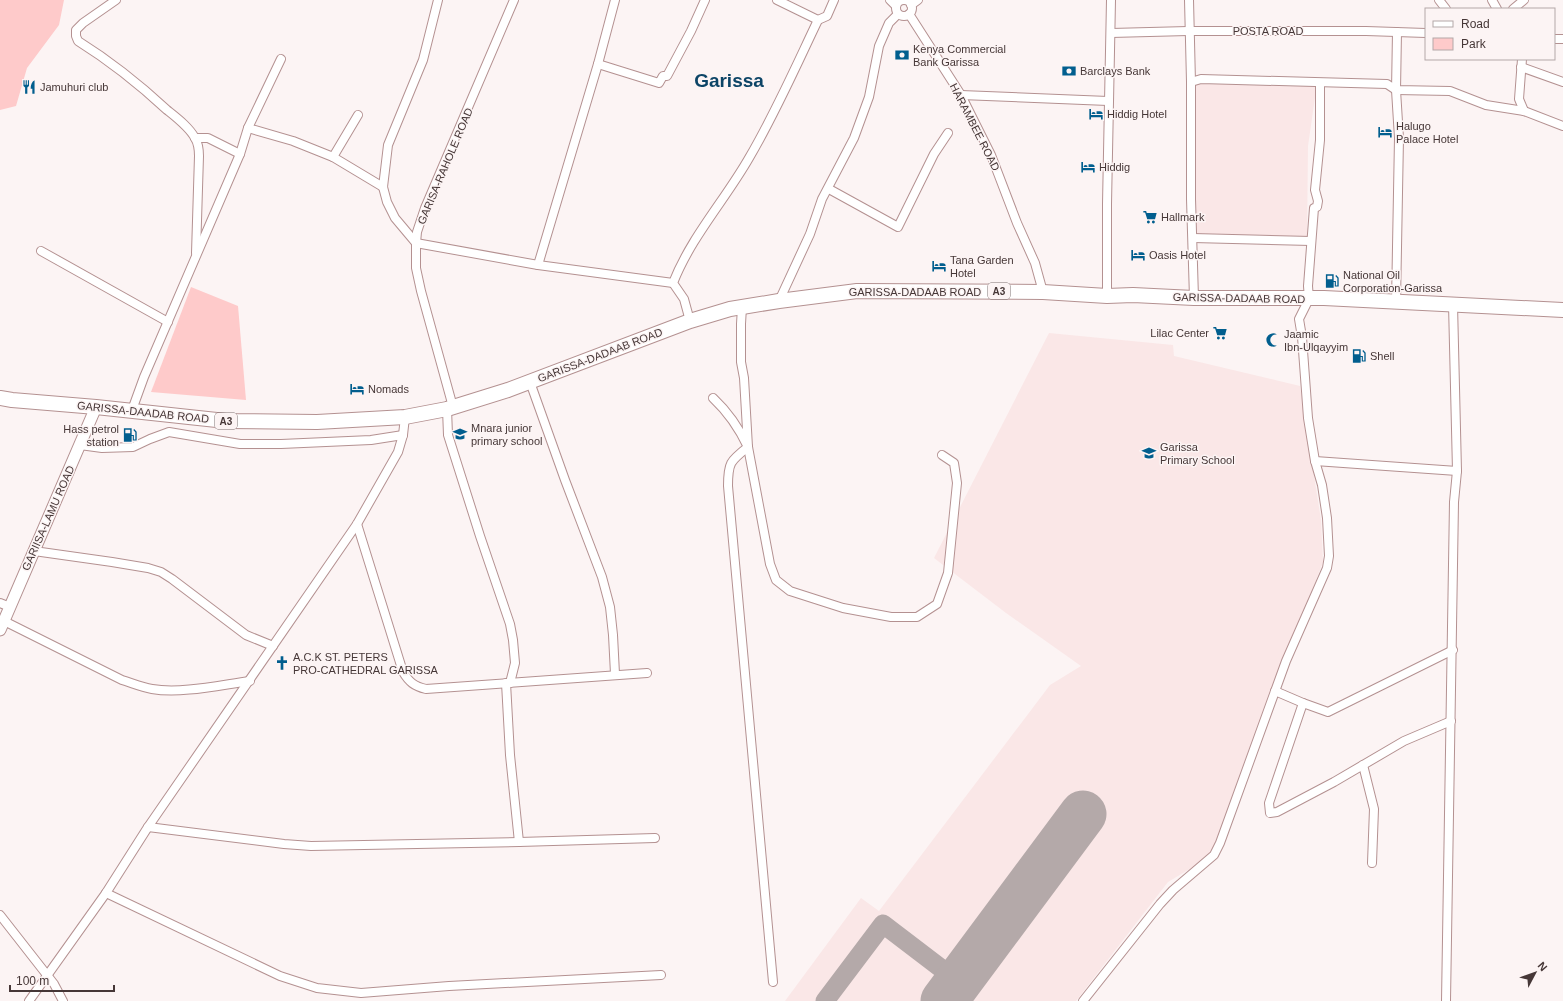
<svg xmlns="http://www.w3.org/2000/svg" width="1563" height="1001" font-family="Helvetica,sans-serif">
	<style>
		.built { fill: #fae7e7 }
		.green { fill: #fecaca }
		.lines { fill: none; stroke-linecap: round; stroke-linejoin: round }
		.taxiway { stroke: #b4a9a9; stroke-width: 19 }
		.runway { stroke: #b4a9a9; stroke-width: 47 }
		.street-casing { stroke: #b49191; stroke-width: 10 }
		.secondary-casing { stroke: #b49191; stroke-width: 13 }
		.highway-casing { stroke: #b49191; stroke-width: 16 }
		.street { stroke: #fff; stroke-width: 8 }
		.secondary { stroke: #fff; stroke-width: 11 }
		.highway { stroke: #fff; stroke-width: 14 }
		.labels { text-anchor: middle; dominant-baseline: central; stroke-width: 3; stroke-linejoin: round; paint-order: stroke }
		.shield { fill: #fcf4f4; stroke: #7d7070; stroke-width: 1 }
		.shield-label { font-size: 10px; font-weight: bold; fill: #463737 }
		.street-label { font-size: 11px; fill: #463737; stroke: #fcf4f4 }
		.poi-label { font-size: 11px; fill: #463737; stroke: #fcf4f4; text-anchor: start }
		.town-label { font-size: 19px; font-weight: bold; fill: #0c4466; stroke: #fcf4f4 }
	</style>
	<rect width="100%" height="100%" fill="#fcf4f4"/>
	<!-- built -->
	<g class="built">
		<polygon points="1191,83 1317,84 1308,146 1307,239 1194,237"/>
		<polygon points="1049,333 1173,345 1174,356 1300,386 1321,520 1323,562 1213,848 1203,861 1168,882 1076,1001 785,1001 861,898 879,911 1050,685 1081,666 1006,613 934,558"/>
	</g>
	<!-- green -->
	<g class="green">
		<polygon points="0,0 64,0 59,25 27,68 16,106 0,110"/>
		<polygon points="191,287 238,306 246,400 151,392"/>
	</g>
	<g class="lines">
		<!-- taxiway -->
		<polyline class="taxiway" points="825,1001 883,924 942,969 950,970 958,968"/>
		<!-- runway -->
		<polyline class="runway" points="944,1001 1083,814"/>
		<defs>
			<g id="street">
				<path d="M116 0 83 23 76 30V36L78 41C110 61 139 84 167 110 177 118 189 127 195 138 198 143 199 150 199 156L196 253"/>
				<polyline points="438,0 423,60 388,145 383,187 387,202 395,218 416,243 538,265 673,283"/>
				<polyline points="777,0 818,20"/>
				<polyline points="890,0 896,6"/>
				<polyline points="1189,0 1191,82"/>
				<polyline points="1439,0 1446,9"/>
				<polyline points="1492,0 1497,9"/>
				<circle cx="904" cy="8" r="8"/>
				<polyline points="911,5 918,0"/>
				<polyline points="1513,9 1524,0"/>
				<polyline points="909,14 961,95 991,155 1017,223 1035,263 1043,292"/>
				<polyline points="1111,33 1188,31 1366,31 1426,33"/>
				<polyline points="1554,39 1563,39"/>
				<polyline points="1522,59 1519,99 1524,111"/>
				<polyline points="598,64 659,83 663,76 667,76 691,31 705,0"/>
				<polyline points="1521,67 1563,82"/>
				<polyline points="961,95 1108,101"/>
				<polyline points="248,128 293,141 333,157 358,115"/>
				<polyline points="195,138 208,138 240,154"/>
				<polyline points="333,157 383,187"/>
				<polyline points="829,189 898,227 934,154 948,133"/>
				<polyline points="1193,238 1311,241"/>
				<polyline points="41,251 168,322"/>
				<polyline points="538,265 598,64 615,0"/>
				<polyline points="1107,296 1107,204 1111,0"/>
				<polyline points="1194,298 1191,199 1191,82 1201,79 1387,84 1396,90 1450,91 1486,105 1524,111 1563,126"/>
				<polyline points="779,301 810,234 822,199 854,138 869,97 879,46 889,23 898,14"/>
				<polyline points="1396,302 1399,138 1396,90 1397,32"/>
				<polyline points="742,307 741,324 741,362 744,378 748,447 770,564 776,580 790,591 843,608 891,617 917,617 937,604 948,573 957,483 954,463 942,455"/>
				<path d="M690 321 684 299 673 283C691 237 725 200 749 158 775 114 796 66 818 20L827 16 834 0"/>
				<polyline points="530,382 565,480 602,577 610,607 613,635 615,674"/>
				<path d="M713 398C728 412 739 428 748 447 730 461 728 463 728 486L773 982"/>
				<polyline points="453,407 421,291 416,268 416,243 417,232 425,208 514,0"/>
				<polyline points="447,409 448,435 480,536 510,624 513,640 515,663 510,683"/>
				<polyline points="132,410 144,377 240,154 248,128 281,59"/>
				<polyline points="80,445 102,448 133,447 150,439 169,432 240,444 281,444 371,440 403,435"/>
				<polyline points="1315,461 1457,471"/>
				<path d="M357 524 403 672C409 682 414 686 426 689L647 673"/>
				<polyline points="34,551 112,562 148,568 161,572 172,579 246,635 273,646"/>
				<polyline points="0,603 10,607"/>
				<path d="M4 621 122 680C132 683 141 687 152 689 181 694 220 685 250 681"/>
				<polyline points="506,683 510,755 519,842"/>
				<polyline points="1275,691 1303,703 1328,712 1453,650"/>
				<polyline points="1303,703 1269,803 1270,813 1277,812 1334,782 1404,741 1451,721"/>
				<polyline points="1363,765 1374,809 1372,863"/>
				<polyline points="148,827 284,844 311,846 519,842 655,838"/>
				<polyline points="106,893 280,976 317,988 361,993 449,986 661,975"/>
				<polyline points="0,915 54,984 63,1001"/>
				<polyline points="29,1001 106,893 148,827 357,524 398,452 403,435 405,417"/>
				<polyline points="1083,1001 1160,904 1173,890 1214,855 1220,843 1286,661 1327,568 1329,556 1327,518 1322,485 1315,461 1308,418 1302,337 1299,319 1309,299 1308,286 1314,208 1317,207 1318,201 1315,190 1320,140 1320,83"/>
				<polyline points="1446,1001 1454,502 1457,471 1453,304"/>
			</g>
			<polyline id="secondary" points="0,630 96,407"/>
			<polyline id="highway" points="0,398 12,400 96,407 226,421 317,422 405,417 447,409 508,390 690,321 730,309 779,301 857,291 1043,292 1107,296 1133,295 1194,298 1324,298 1563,310"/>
		</defs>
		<!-- street casing -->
		<use href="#street" class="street-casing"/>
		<!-- secondary casing -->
		<use href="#secondary" class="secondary-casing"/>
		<!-- highway casing -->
		<use href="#highway" class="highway-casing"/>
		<!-- street -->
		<use href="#street" class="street"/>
		<!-- secondary -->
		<use href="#secondary" class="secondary"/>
		<!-- highway -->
		<use href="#highway" class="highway"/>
	</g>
	<!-- icons -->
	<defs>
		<symbol id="bank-bare" viewBox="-9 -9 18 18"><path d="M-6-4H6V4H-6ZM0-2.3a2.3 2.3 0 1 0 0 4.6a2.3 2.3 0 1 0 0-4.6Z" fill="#015e8e" stroke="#fcf4f4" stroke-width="2.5" paint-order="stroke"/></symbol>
		<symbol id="restaurant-bare" viewBox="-9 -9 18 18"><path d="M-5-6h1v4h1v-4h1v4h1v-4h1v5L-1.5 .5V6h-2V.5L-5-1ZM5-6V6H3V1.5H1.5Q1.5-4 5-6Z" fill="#015e8e" stroke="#fcf4f4" stroke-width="2.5" paint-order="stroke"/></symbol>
		<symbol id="hotel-bare" viewBox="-9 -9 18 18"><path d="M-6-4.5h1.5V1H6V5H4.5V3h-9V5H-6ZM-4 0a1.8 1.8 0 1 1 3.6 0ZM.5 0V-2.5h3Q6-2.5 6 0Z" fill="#015e8e" stroke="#fcf4f4" stroke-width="2.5" paint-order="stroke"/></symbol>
		<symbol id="supermarket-bare" viewBox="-9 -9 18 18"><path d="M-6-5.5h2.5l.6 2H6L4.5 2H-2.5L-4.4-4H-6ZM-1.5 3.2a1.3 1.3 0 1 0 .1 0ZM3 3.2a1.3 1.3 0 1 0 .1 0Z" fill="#015e8e" stroke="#fcf4f4" stroke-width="2.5" paint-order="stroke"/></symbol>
		<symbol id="fuel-bare" viewBox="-9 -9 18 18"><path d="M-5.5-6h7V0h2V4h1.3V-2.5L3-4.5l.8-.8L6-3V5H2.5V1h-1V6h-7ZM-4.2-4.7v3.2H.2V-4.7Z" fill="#015e8e" stroke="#fcf4f4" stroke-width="2.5" paint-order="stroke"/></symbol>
		<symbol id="mosque-bare" viewBox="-9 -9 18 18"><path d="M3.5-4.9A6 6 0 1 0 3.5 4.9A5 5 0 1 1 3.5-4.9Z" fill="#015e8e" stroke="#fcf4f4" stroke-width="2.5" paint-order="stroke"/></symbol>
		<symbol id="school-bare" viewBox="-9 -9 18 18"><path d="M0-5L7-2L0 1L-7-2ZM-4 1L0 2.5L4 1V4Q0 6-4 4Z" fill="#015e8e" stroke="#fcf4f4" stroke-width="2.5" paint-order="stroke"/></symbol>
		<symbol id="church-bare" viewBox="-9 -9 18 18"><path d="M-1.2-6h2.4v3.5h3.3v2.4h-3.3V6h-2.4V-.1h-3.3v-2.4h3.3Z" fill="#015e8e" stroke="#fcf4f4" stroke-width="2.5" paint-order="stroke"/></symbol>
	</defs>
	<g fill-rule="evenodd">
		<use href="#bank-bare" x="892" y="45" width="20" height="20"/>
		<use href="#bank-bare" x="1059" y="61" width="20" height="20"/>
		<use href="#restaurant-bare" x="19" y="77" width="20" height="20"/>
		<use href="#hotel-bare" x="1086" y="104" width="20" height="20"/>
		<use href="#hotel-bare" x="1375" y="122" width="20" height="20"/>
		<use href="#hotel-bare" x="1078" y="157" width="20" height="20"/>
		<use href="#supermarket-bare" x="1140" y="207" width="20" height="20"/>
		<use href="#hotel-bare" x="1128" y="245" width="20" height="20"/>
		<use href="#hotel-bare" x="929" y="256" width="20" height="20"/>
		<use href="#fuel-bare" x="1322" y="271" width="20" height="20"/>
		<use href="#supermarket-bare" x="1210" y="323" width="20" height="20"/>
		<use href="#mosque-bare" x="1263" y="330" width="20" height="20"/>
		<use href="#fuel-bare" x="1349" y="346" width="20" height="20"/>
		<use href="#hotel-bare" x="347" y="379" width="20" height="20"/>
		<use href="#school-bare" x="450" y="424" width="20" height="20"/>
		<use href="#fuel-bare" x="120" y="425" width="20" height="20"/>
		<use href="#school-bare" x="1139" y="443" width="20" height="20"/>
		<use href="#church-bare" x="272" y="653" width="20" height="20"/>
	</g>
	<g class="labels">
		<!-- shield labels -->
		<g class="shield">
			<rect x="988" y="283" width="22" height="16" rx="3"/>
			<rect x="215" y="413" width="22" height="16" rx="3"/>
		</g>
		<g class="shield-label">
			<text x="999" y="291">A3</text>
			<text x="226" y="421">A3</text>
		</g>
		<!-- street labels -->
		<g class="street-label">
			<text x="1268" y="31">POSTA ROAD</text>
			<text transform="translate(975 127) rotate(63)">HARAMBEE ROAD</text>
			<text transform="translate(445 166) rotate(-67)">GARISA-RAHOLE ROAD</text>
			<text x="915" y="292">GARISSA-DADAAB ROAD</text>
			<text transform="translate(1239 298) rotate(1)">GARISSA-DADAAB ROAD</text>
			<text transform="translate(600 355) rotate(-21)">GARISSA-DADAAB ROAD</text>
			<text transform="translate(143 412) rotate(6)">GARISSA-DAADAB ROAD</text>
			<text transform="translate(48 518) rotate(-66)">GARIISA-LAMU ROAD</text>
		</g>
		<!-- poi labels -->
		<g class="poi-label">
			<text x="913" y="49">Kenya Commercial<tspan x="913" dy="13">Bank Garissa</tspan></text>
			<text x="1080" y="71">Barclays Bank</text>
			<text x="40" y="87">Jamuhuri club</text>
			<text x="1107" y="114">Hiddig Hotel</text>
			<text x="1396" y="126">Halugo<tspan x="1396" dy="13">Palace Hotel</tspan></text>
			<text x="1099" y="167">Hiddig</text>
			<text x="1161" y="217">Hallmark</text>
			<text x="1149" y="255">Oasis Hotel</text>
			<text x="950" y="260">Tana Garden<tspan x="950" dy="13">Hotel</tspan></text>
			<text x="1343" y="275">National Oil<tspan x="1343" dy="13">Corporation-Garissa</tspan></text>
			<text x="1209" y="333" text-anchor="end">Lilac Center</text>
			<text x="1284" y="334">Jaamic<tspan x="1284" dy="13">Ibn-Ulqayyim</tspan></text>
			<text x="1370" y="356">Shell</text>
			<text x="368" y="389">Nomads</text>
			<text x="471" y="428">Mnara junior<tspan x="471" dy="13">primary school</tspan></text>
			<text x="119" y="429" text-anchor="end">Hass petrol<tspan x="119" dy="13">station</tspan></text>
			<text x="1160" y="447">Garissa<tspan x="1160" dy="13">Primary School</tspan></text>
			<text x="293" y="657">A.C.K ST. PETERS<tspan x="293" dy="13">PRO-CATHEDRAL GARISSA</tspan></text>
		</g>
		<!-- town labels -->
		<g class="town-label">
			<text x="729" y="80">Garissa</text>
		</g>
	</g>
	<!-- legend -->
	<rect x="1425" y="8" width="130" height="52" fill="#fcf4f4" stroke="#b3a8a8"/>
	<rect x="1433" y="21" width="20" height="6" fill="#ffffff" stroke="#b3a8a8"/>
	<text x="1461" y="28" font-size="12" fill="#463737">Road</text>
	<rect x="1433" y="38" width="20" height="12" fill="#fecaca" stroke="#b3a8a8"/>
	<text x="1461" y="48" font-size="12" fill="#463737">Park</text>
	<!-- north arrow -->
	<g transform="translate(1535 973) rotate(49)" stroke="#fcf4f4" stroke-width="3" paint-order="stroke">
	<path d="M0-3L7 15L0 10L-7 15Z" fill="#463737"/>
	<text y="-6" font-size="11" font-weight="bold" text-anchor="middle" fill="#463737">N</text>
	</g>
	<!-- scale -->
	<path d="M10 985v6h104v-6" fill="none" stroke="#463737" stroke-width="2"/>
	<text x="16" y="985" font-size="12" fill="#463737" stroke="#fcf4f4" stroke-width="3" paint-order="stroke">100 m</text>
</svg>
